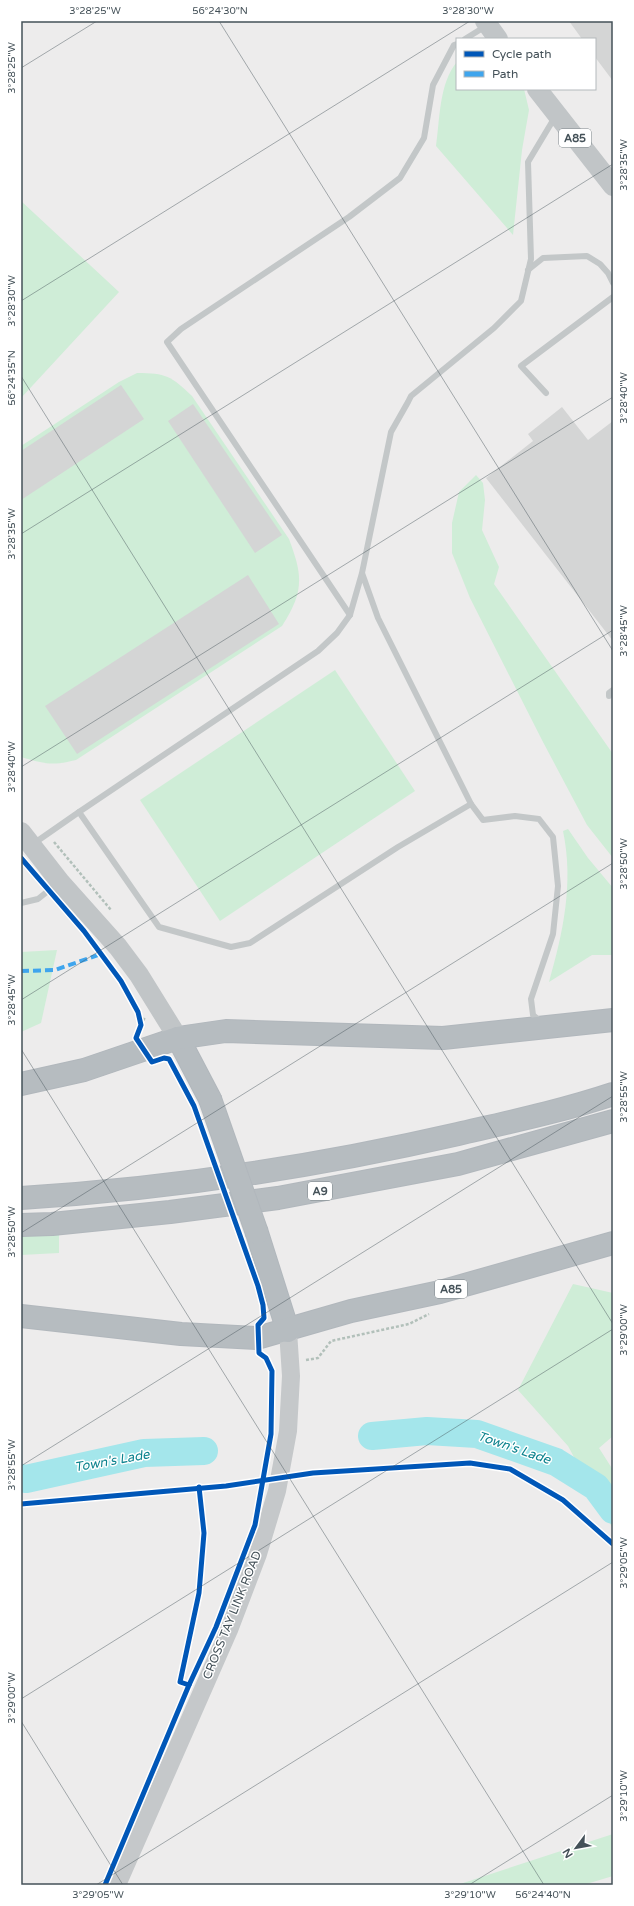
<svg xmlns="http://www.w3.org/2000/svg" width="634" height="1906" font-family="'Varela Round',sans-serif">
	<style>
		.green { fill: #cfedd7 }
		.lines { fill: none; stroke-linecap: round; stroke-linejoin: round }
		.river { stroke: #a4e6eb; stroke-width: 28 }
		.building { fill: #d4d5d5 }
		.highway-casing { stroke: #b1b7bc; stroke-width: 24 }
		.path { stroke: #b2c0ba; stroke-width: 2.5; stroke-dasharray: 3 2; stroke-linecap: butt }
		.lane { stroke: #c3c7c8; stroke-width: 6 }
		.secondary { stroke: #c5c8ca; stroke-width: 18 }
		.primary { stroke: #c1c5c7; stroke-width: 20 }
		.highway { stroke: #b6bcc0; stroke-width: 22 }
		.highway-bridge-casing { stroke: #b1b7bc; stroke-width: 24; stroke-linecap: butt }
		.highway-bridge { stroke: #b6bcc0; stroke-width: 22 }
		.quiet { stroke: #3fa5ed; stroke-width: 4; stroke-dasharray: 8 4; stroke-linecap: butt }
		.cycleway-casing { stroke: #fff; stroke-width: 8 }
		.cycleway { stroke: #0057b8; stroke-width: 5 }
		.ticks { fill: none; stroke: #445158; stroke-width: 1; stroke-opacity: 0.45 }
		.labels { text-anchor: middle; dominant-baseline: central; stroke-width: 3; stroke-linejoin: round; paint-order: stroke }
		.shield { fill: #fff; stroke: #7c858a; stroke-width: 1 }
		.shield-label { font-size: 11px; font-weight: bold; fill: #445158 }
		.street-label { font-size: 12px; fill: #445158; stroke: #fff }
		.water-label { font-size: 13px; font-style: italic; fill: #0c838e; stroke: #fff }
		.neatline { fill: none; stroke: #445158; stroke-width: 1.5 }
		.ticks-label { font-size: 10px; text-anchor: middle; fill: #445158 }
	</style>
	<rect width="100%" height="100%" fill="#edecec"/>
	<!-- green -->
	<g class="green">
		<path d="M457 62V89H524L529 110 522 150 513 235 436 146C440 119 439 83 457 62Z"/>
		<polygon points="21,201 119,292 21,398"/>
		<path d="M137 373C166 373 171 376 192 396L289 539C303 576 304 592 282 626L76 760C52 766 45 764 21 757V446L119 382Z"/>
		<polygon points="476,475 483,483 485,500 482,530 499,567 494,584 613,754 613,858 587,825 543,742 470,598 452,553 452,523 459,492"/>
		<polygon points="335,670 415,791 220,921 140,800"/>
		<path d="M568 829 588 858 613 888V955H592L549 982C563 933 574 883 563 831Z"/>
		<polygon points="57,950 41,1023 21,1032 21,952"/>
		<polygon points="59,1229 59,1253 21,1255 21,1230"/>
		<polygon points="573,1284 613,1293 613,1436 599,1448 613,1470 613,1529 568,1446 518,1390"/>
		<polygon points="613,1834 613,1876 583,1885 457,1885"/>
	</g>
	<g class="lines">
		<!-- river -->
		<g class="river">
			<polyline points="372,1436 427,1431 477,1434 556,1462 596,1487 613,1510"/>
			<polyline points="21,1478 26,1479 144,1453 204,1451"/>
		</g>
	</g>
	<!-- building -->
	<g class="building">
		<polygon points="569,21 613,21 613,81 595,57 595,39 582,39"/>
		<polygon points="121,385 144,419 21,500 21,451"/>
		<polygon points="193,404 282,535 255,553 168,421"/>
		<polygon points="562,407 588,440 613,421 613,641 486,478 533,441 528,434"/>
		<polygon points="248,575 279,624 77,754 45,706"/>
	</g>
	<g class="lines">
		<defs>
			<g id="highway">
				<polyline points="178,1038 210,1099"/>
				<polyline points="21,1084 84,1070 178,1038 226,1031 443,1038 613,1020"/>
				<path d="M21 1198C168 1189 314 1167 458 1134 510 1122 562 1111 613 1094"/>
				<polyline points="21,1225 52,1224 170,1212 278,1198 458,1164 613,1121"/>
				<polyline points="257,1233 288,1331"/>
				<polyline points="21,1316 181,1334 257,1338 351,1311 440,1292 613,1243"/>
			</g>
		</defs>
		<!-- highway casing -->
		<use href="#highway" class="highway-casing"/>
		<!-- path -->
		<g class="path">
			<polyline points="54,842 111,910"/>
			<polyline points="141,1025 145,1017"/>
			<polyline points="306,1360 318,1358 331,1341 409,1324 429,1314"/>
		</g>
		<!-- lane -->
		<g class="lane">
			<polyline points="465,39 486,26"/>
			<polyline points="528,270 543,258 587,256 600,264 608,273 613,283"/>
			<polyline points="546,393 521,366 613,297"/>
			<polyline points="362,573 378,618 471,804 398,847 250,943 231,947 159,927 79,812 318,651 337,633 350,615 362,573 391,432 408,402 411,396 494,328 521,301 531,259 528,162 552,122 557,118"/>
			<polyline points="350,615 167,342 181,329 349,217 400,178 424,138 433,85 454,45 457,44"/>
			<polyline points="609,696 609,693 613,690"/>
			<polyline points="471,804 483,820 515,816 539,819 553,837 558,886 553,934 531,999 533,1015 541,1022"/>
			<polyline points="33,844 79,812"/>
			<polyline points="21,903 38,899 58,883"/>
		</g>
		<!-- secondary -->
		<polyline class="secondary" points="117,1885 229,1630 258,1554 277,1491 288,1431 291,1376 288,1331"/>
		<!-- primary -->
		<g class="primary">
			<polyline points="485,21 498,39"/>
			<polyline points="537,89 613,186"/>
			<polyline points="21,832 60,882 118,947 139,975 178,1038"/>
		</g>
		<!-- highway -->
		<use href="#highway" class="highway"/>
		<defs>
			<polyline id="highway-bridge" points="210,1099 257,1233"/>
		</defs>
		<!-- highway-bridge casing -->
		<use href="#highway-bridge" class="highway-bridge-casing"/>
		<!-- highway-bridge -->
		<use href="#highway-bridge" class="highway-bridge"/>
		<!-- quiet -->
		<polyline class="quiet" points="21,971 55,970 101,954"/>
		<defs>
			<g id="cycleway">
				<polyline points="21,858 84,931 121,981 138,1012 141,1025 136,1038 152,1062 164,1058 169,1059 194,1106 258,1286 263,1305 264,1318 258,1325 259,1353 266,1358 272,1371 271,1434 255,1525 216,1627 189,1685 105,1885"/>
				<polyline points="21,1504 226,1486 313,1473 470,1463 510,1469 563,1500 613,1544"/>
				<polyline points="189,1685 180,1682 199,1593 204,1533 199,1487"/>
			</g>
		</defs>
		<!-- cycleway casing -->
		<use href="#cycleway" class="cycleway-casing"/>
		<!-- cycleway -->
		<use href="#cycleway" class="cycleway"/>
	</g>
	<!-- ticks -->
	<path class="ticks" d="M219 21 613 651M21 68 97 21M21 301 470 21M21 376 613 1324M21 534 613 164M21 767 613 397M21 1000 613 630M21 1049 544 1885M21 1233 613 863M21 1466 613 1096M21 1699 613 1329M21 1721 123 1885M96 1885 613 1562M469 1885 613 1795"/>
	<g class="labels">
		<!-- shield labels -->
		<g class="shield">
			<rect x="559" y="129" width="32" height="18" rx="3"/>
			<rect x="308" y="1182" width="24" height="18" rx="3"/>
			<rect x="435" y="1280" width="32" height="18" rx="3"/>
		</g>
		<g class="shield-label">
			<text x="575" y="138">A85</text>
			<text x="320" y="1191">A9</text>
			<text x="451" y="1289">A85</text>
		</g>
		<!-- street labels -->
		<g class="street-label">
			<text transform="translate(232 1615) rotate(-68)">CROSS TAY LINK ROAD</text>
		</g>
		<!-- water labels -->
		<g class="water-label">
			<text transform="translate(514 1448) rotate(19)">Town's Lade</text>
			<text transform="translate(112 1461) rotate(-10)">Town's Lade</text>
		</g>
	</g>
	<!-- border -->
	<rect width="634" height="1906" fill="none" stroke="#ffffff" stroke-width="44"/>
	<!-- legend -->
	<rect x="456" y="38" width="140" height="52" fill="#ffffff" stroke="#b4b9bc"/>
	<rect x="464" y="51" width="20" height="6" fill="#0057b8" stroke="#b4b9bc"/>
	<text x="492" y="58" font-size="12" fill="#445158">Cycle path</text>
	<rect x="464" y="71" width="20" height="6" fill="#3fa5ed" stroke="#b4b9bc"/>
	<text x="492" y="78" font-size="12" fill="#445158">Path</text>
	<!-- north arrow -->
	<g transform="translate(576 1848) rotate(238)" stroke="#ffffff" stroke-width="3" paint-order="stroke">
	<path d="M0-3L7 15L0 10L-7 15Z" fill="#445158"/>
	<text y="-6" font-size="11" font-weight="bold" text-anchor="middle" fill="#445158">N</text>
	</g>
	<rect x="22" y="22" width="590" height="1862" class="neatline"/>
	<g class="ticks-label">
		<text x="95" y="14">3°28'25"W</text>
		<text x="220" y="14">56°24'30"N</text>
		<text x="468" y="14">3°28'30"W</text>
		<text transform="translate(11 68) rotate(-90)" y="4">3°28'25"W</text>
		<text transform="translate(623 165) rotate(-90)" y="4">3°28'35"W</text>
		<text transform="translate(11 301) rotate(-90)" y="4">3°28'30"W</text>
		<text transform="translate(11 378) rotate(-90)" y="4">56°24'35"N</text>
		<text transform="translate(623 398) rotate(-90)" y="4">3°28'40"W</text>
		<text transform="translate(11 534) rotate(-90)" y="4">3°28'35"W</text>
		<text transform="translate(623 631) rotate(-90)" y="4">3°28'45"W</text>
		<text transform="translate(11 767) rotate(-90)" y="4">3°28'40"W</text>
		<text transform="translate(623 864) rotate(-90)" y="4">3°28'50"W</text>
		<text transform="translate(11 1000) rotate(-90)" y="4">3°28'45"W</text>
		<text transform="translate(623 1097) rotate(-90)" y="4">3°28'55"W</text>
		<text transform="translate(11 1232) rotate(-90)" y="4">3°28'50"W</text>
		<text transform="translate(623 1330) rotate(-90)" y="4">3°29'00"W</text>
		<text transform="translate(11 1465) rotate(-90)" y="4">3°28'55"W</text>
		<text transform="translate(623 1563) rotate(-90)" y="4">3°29'05"W</text>
		<text transform="translate(11 1698) rotate(-90)" y="4">3°29'00"W</text>
		<text transform="translate(623 1796) rotate(-90)" y="4">3°29'10"W</text>
		<text x="98" y="1898">3°29'05"W</text>
		<text x="470" y="1898">3°29'10"W</text>
		<text x="543" y="1898">56°24'40"N</text>
	</g>
</svg>
